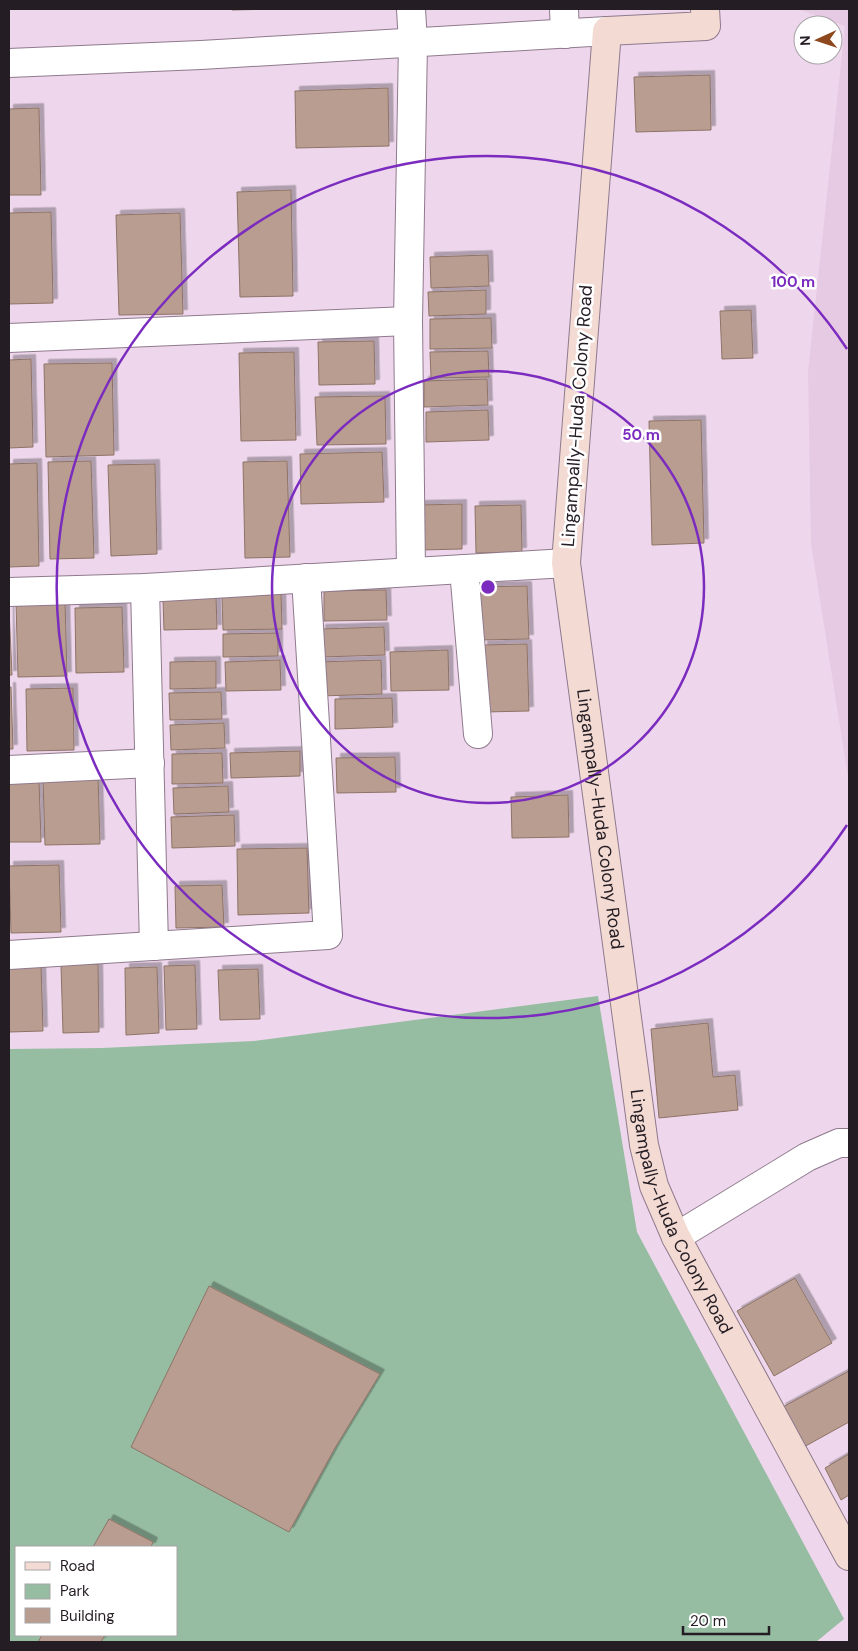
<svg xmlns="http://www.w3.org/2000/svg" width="858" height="1651" font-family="'DM Sans',sans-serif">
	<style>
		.built { fill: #e6c9e3 }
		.green { fill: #96bda2; fill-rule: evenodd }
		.building { fill: #b99d90; stroke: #8d7367; filter: url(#shadow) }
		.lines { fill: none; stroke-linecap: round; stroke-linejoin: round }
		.street-casing { stroke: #8f7a8d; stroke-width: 30 }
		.secondary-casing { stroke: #8f7a8d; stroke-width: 30 }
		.street { stroke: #fff; stroke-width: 28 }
		.secondary { stroke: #f3dbd4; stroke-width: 28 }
		.ring { fill: none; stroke: #7b2cbf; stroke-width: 2.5 }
		.labels { text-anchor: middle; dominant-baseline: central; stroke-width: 5; stroke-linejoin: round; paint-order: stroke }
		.street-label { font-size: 18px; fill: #251d24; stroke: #fff }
		.centre { fill: #7b2cbf; stroke: #fff; stroke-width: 2.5 }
		.ring-label { font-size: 15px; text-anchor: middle; font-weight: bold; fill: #7b2cbf; stroke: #fff; stroke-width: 5; stroke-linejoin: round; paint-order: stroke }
	</style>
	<defs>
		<filter id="shadow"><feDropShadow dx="4.5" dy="-4.5" stdDeviation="0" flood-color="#0004"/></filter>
	</defs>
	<rect width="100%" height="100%" fill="#eed7ec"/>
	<!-- built -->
	<polygon class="built" points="798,9 849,9 849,783 811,543 808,372 845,26"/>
	<!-- green -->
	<path class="green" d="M598 996 637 1232 844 1619 816 1642H9V1049L102 1048 254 1041ZM16 1547H176V1635H16Z"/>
	<!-- building -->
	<g class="building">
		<polygon points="232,9 278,9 232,10"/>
		<polygon points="710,75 711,130 636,132 634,77"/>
		<polygon points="388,88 389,146 296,148 295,91"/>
		<polygon points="39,108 41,195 9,195 9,109"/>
		<polygon points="291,190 293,296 240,297 237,192"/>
		<polygon points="51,212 53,303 9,304 9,213"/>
		<polygon points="180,213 183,314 119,315 116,215"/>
		<polygon points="488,255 489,286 431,288 430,257"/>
		<polygon points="486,290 486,314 429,316 428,292"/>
		<polygon points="751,310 753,358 722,359 720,311"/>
		<polygon points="491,318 492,348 430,349 430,319"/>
		<polygon points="374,341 375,384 319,385 318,342"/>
		<polygon points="488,351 489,377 431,378 430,352"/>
		<polygon points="294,352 296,440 241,441 239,353"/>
		<polygon points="31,359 33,447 9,448 9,360"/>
		<polygon points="112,363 114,455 46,457 44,364"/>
		<polygon points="487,379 488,405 424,407 424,381"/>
		<polygon points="385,396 386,444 317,445 315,397"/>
		<polygon points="488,410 489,440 426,442 426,412"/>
		<polygon points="701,420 704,543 652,545 649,421"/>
		<polygon points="382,452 384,502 301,504 300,454"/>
		<polygon points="91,461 94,558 50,559 48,462"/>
		<polygon points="287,461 290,557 245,558 243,462"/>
		<polygon points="37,463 39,566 9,567 9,464"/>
		<polygon points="155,464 157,554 111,556 108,465"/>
		<polygon points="462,504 462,549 421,550 420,505"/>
		<polygon points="521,505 522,552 476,553 475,506"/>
		<polygon points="527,586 529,639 480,640 479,587"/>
		<polygon points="386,590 387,620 324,621 324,591"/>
		<polygon points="281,593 282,629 223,630 222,595"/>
		<polygon points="216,597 217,629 164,630 163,599"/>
		<polygon points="65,601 67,676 18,677 16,602"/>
		<polygon points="122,607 124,672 76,673 75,608"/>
		<polygon points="9,609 12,675 9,675"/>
		<polygon points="384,627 385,655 322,657 321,629"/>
		<polygon points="278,633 278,656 223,657 223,634"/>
		<polygon points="527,644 529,711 485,712 483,645"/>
		<polygon points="448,650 449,690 391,691 390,652"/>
		<polygon points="280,660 281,690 226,691 225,662"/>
		<polygon points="381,660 382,694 320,696 319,662"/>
		<polygon points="216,661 216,688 170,689 170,662"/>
		<polygon points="9,687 11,687 13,749 9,749"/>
		<polygon points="73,688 74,750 27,751 26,689"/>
		<polygon points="221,692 222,719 170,720 169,693"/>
		<polygon points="392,698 393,727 335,729 335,699"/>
		<polygon points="224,723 225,748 171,750 170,725"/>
		<polygon points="300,751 300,776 231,778 230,753"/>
		<polygon points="222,753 223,783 172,784 172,754"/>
		<polygon points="395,757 396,792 337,793 336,758"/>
		<polygon points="98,776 100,844 45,845 43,777"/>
		<polygon points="39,781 41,842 9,842 9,782"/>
		<polygon points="228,786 229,812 174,814 173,788"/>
		<polygon points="568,795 569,837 512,838 511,797"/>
		<polygon points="234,815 235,846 172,848 171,817"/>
		<polygon points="307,848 309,913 238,915 237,849"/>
		<polygon points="59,865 61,932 11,933 9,866"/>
		<polygon points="222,885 224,927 176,928 175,886"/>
		<polygon points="98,964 99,1032 63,1033 61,965"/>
		<polygon points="195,965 197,1029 166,1030 164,966"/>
		<polygon points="41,966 43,1031 9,1032 9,967"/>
		<polygon points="157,967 159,1033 126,1035 125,968"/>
		<polygon points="258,969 260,1019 220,1020 218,970"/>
		<polygon points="708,1023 713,1077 735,1075 738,1110 659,1118 651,1029"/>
		<polygon points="795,1278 832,1343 774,1376 737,1311"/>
		<polygon points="209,1286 380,1374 335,1448 289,1532 131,1447"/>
		<polygon points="849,1371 849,1422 802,1448 781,1408"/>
		<polygon points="849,1454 849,1495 841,1500 825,1468"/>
		<polygon points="109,1519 153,1542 151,1547 93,1547"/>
		<polygon points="42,1635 105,1635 101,1642 38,1642"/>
	</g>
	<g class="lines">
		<defs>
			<g id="street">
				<polyline points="411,9 413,43 408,321 411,572"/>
				<polyline points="564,9 565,34"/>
				<polyline points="9,63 201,55 607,31"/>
				<polyline points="9,338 408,321"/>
				<polyline points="464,569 478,734"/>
				<polyline points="145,588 154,946"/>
				<polyline points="9,592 145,588 566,563"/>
				<polyline points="9,770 150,763"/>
				<polyline points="9,955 328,935 306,578"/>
				<polyline points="676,1237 807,1157 839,1143 849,1143"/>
			</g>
			<g id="secondary">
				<path id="s1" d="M705 9 706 26 607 31 566 563 644 1145 654 1186 676 1237 849 1556"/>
			</g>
		</defs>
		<!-- street casing -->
		<use href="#street" class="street-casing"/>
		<!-- secondary casing -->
		<use href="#secondary" class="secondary-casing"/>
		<!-- street -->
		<use href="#street" class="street"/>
		<!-- secondary -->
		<use href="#secondary" class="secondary"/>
	</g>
	<!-- distance rings -->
	<g class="ring">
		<circle cx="488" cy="587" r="216"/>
		<path d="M847 825A431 431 0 1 1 847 349"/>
	</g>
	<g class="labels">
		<!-- street labels -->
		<g class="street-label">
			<text transform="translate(577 416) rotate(-86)">Lingampally-Huda Colony Road</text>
			<text stroke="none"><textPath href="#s1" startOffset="908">Lingampally-Huda Colony Road</textPath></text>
			<text stroke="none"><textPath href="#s1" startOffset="1312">Lingampally-Huda Colony Road</textPath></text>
		</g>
	</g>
	<circle cx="488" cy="587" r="8" class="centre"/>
	<g class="ring-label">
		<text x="793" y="287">100 m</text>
		<text x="641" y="440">50 m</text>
	</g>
	<!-- border -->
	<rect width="858" height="1651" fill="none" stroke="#251d24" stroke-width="20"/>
	<!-- legend -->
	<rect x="15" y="1546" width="162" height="90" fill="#ffffff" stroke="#a8a5a7"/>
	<rect x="25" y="1562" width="25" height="8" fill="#f3dbd4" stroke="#a8a5a7"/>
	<text x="60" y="1571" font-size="15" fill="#251d24">Road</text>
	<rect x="25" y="1584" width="25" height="15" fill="#96bda2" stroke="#a8a5a7"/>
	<text x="60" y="1596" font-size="15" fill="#251d24">Park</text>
	<rect x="25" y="1608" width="25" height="15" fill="#b99d90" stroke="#a8a5a7"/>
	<text x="60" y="1621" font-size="15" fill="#251d24">Building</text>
	<!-- north arrow -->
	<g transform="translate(818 40) rotate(267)"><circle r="24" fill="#ffffff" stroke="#a8a5a7"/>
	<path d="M0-4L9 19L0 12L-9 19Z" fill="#8d481d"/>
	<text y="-8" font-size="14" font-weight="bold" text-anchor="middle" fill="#251d24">N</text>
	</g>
	<!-- scale -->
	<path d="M683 1626v8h86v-8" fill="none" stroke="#251d24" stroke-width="2.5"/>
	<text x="690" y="1626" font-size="15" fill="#251d24" stroke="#ffffff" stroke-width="4" paint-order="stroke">20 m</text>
</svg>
